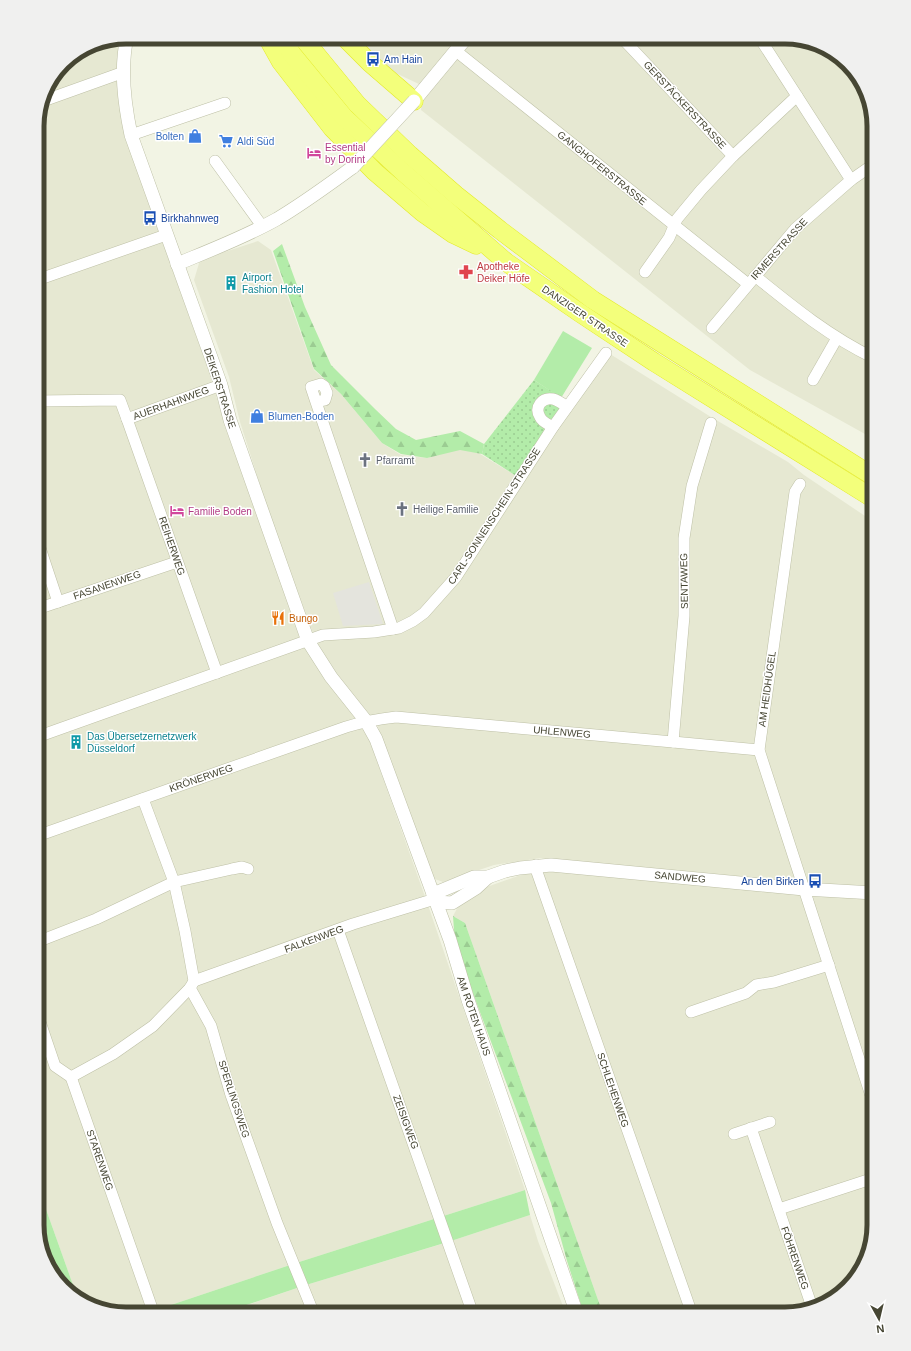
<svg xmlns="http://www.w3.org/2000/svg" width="911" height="1351" font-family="Helvetica,sans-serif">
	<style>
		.residential { fill: #e6e8d2 }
		.grass { fill: #b3eca9 }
		.forest { fill: url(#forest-firs) }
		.park { fill: url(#park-dots) }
		.parking { fill: #e4e4dd }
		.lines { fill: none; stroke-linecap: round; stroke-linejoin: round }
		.minor-casing { stroke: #bec0a6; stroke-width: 12 }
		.tertiary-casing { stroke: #bec0a6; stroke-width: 14 }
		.trunk-casing { stroke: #e4ea27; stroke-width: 19 }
		.minor { stroke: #fff; stroke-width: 11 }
		.tertiary { stroke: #fff; stroke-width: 13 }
		.trunk { stroke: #f3ff7b; stroke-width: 18 }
		.tertiary-bridge-casing { stroke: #bec0a6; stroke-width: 14; stroke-linecap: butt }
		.tertiary-bridge { stroke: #fff; stroke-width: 13 }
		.labels { text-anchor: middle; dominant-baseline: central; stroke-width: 3; stroke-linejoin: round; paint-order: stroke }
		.transit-label { font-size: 10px; fill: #164399; stroke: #fff; text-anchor: start }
		.street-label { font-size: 10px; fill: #464633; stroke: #fff }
		.shop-label { font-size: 10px; fill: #366cbe; stroke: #fff; text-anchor: start }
		.hotel-label { font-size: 10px; fill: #b23c85; stroke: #fff; text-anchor: start }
		.health-label { font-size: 10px; fill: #be3a42; stroke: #fff; text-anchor: start }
		.culture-label { font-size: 10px; fill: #0d838f; stroke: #fff; text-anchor: start }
		.worship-label { font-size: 10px; fill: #5b616d; stroke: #fff; text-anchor: start }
		.food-label { font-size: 10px; fill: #c56008; stroke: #fff; text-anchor: start }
		.rim { fill: none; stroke: #464633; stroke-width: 5 }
	</style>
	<defs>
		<pattern id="forest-firs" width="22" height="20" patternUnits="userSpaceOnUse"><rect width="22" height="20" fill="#b3eca9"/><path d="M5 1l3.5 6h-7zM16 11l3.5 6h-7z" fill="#9bcc92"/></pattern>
		<pattern id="park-dots" width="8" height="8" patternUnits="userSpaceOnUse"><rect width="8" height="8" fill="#b3eca9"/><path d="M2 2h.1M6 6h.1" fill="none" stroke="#9bcc92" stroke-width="1.8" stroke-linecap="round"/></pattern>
	</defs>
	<rect width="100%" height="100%" fill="#f2f4e4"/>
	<!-- residential -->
	<g class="residential">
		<polygon points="355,37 458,37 421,85 387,69"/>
		<polygon points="470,37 790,37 834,52 862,82 874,126 874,439 750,370 421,110 422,98"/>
		<polygon points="121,38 125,137 209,372 227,432 299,629 350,711 369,739 428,905 525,1190 296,1263 144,1314 121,1314 78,1299 37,1184 37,121 46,87 63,63 92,44"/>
		<polygon points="258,241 271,250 314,370 341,394 382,443 401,455 427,458 467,446 516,476 610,354 711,417 788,462 804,475 874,522 874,887 856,887 541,858 494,865 443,882 432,878 377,724 338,676 317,644 275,532 240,422 229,377 194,280 200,260"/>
		<polygon points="541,868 874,897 874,1225 862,1270 829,1302 785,1314 603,1314 465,923 453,916 460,903 481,889"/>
		<polygon points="530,1215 538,1241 566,1314 221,1314 306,1285 445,1243"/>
	</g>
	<!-- grass -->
	<g class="grass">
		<polygon points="563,331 592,348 561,398 534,380"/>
		<polygon points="37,1184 78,1299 49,1269 37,1225"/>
		<polygon points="525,1190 530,1215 451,1241 306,1285 220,1314 144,1314 296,1263"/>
	</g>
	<!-- forest -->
	<g class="forest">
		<polygon points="282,244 305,307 331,365 375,409 396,429 416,440 460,431 484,444 482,454 460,450 427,458 401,454 382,443 341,394 314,369 273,251"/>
		<polygon points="453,916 465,923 603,1314 584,1314 567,1261 551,1203 455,945"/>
	</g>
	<!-- park -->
	<polygon class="park" points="534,380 565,400 516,476 482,454 484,444"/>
	<!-- parking -->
	<polygon class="parking" points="369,582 383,624 343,626 333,593"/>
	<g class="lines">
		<defs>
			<g id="minor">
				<polyline points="621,37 733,156"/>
				<polyline points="759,37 851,180"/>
				<polyline points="456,51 748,284"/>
				<polyline points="43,101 124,72"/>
				<polyline points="131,135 225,103"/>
				<polyline points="215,161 262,226"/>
				<polyline points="645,272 669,238 677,219 701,190 733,156 797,96"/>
				<path d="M755 276C792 306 830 337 874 358"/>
				<polyline points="37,280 166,235"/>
				<polyline points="712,328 795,229 851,180 874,164"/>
				<polyline points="813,380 837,338"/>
				<polyline points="37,401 120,400 127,419 221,385"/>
				<polyline points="316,402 311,387 321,384 324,386 327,393 325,400 316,402 393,629"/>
				<polyline points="127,419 217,673"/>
				<path d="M553 427C548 424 542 422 540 417 534 407 542 397 553 399 558 400 563 404 567 407"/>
				<polyline points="800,484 795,492 759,750 874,1105"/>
				<polyline points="37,539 58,602"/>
				<polyline points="37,609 177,562"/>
				<polyline points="37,737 323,635 374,632 399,628 413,621 424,613 456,577 553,427 606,353"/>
				<polyline points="673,742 684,616 684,538 692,486 711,423"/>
				<path d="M37 836 346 727C362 722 379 719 396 717L673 742 759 750"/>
				<polyline points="536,865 537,872 692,1314"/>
				<polyline points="338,930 473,1314"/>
				<polyline points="37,942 96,919 174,882 232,869 242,867 248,869"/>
				<polyline points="194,981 353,924 435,899"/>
				<polyline points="190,988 211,1026 231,1095 277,1223 314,1314"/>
				<polyline points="691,1012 746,993 756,985 774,982 829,965"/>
				<polyline points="37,1013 55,1066 71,1077 154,1314"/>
				<polyline points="71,1077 113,1054 153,1026 190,988 194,981 185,931 174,882 143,799"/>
				<polyline points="751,1128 812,1307"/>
				<polyline points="734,1134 770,1122"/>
				<polyline points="779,1209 874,1178"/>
			</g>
			<g id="tertiary">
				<path d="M127 37C120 69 124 102 131 135L221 385 230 420 308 641 331 677 366 721 376 739 450 940 468 1000 577 1314"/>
				<polyline points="414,101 467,37"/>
				<path d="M177 264C211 250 245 237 277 219 304 203 328 185 353 167"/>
				<polyline points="433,894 474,877 488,877 505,871 520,868 551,865 804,889 874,893"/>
				<polyline points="436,902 452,903 476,888 488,877"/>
			</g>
			<g id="trunk">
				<polyline points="267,37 281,62 332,128 375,172 423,213 453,234 476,245"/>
				<polyline points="282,37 292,54 344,117 404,173 506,262 580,313 654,362 874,499"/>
				<polyline points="302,37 357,104 410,155 456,195 500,230 593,300 874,477"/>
				<polyline points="344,37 370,63 414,101"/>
			</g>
		</defs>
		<!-- minor casing -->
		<use href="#minor" class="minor-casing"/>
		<!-- tertiary casing -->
		<use href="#tertiary" class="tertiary-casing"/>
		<!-- trunk casing -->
		<use href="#trunk" class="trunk-casing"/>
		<!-- minor -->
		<use href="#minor" class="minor"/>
		<!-- tertiary -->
		<use href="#tertiary" class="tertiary"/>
		<!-- trunk -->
		<use href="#trunk" class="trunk"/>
		<defs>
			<polyline id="tertiary-bridge" points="353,167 414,101"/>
		</defs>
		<!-- tertiary-bridge casing -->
		<use href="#tertiary-bridge" class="tertiary-bridge-casing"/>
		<!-- tertiary-bridge -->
		<use href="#tertiary-bridge" class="tertiary-bridge"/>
	</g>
	<!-- icons -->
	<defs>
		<symbol id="bus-bare" viewBox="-9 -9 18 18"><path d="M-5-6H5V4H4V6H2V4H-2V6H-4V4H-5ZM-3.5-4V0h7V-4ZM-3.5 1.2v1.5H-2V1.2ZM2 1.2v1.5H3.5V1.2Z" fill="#1a4fb4" stroke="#fff" stroke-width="2.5" paint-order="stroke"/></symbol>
		<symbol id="shop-bare" viewBox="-9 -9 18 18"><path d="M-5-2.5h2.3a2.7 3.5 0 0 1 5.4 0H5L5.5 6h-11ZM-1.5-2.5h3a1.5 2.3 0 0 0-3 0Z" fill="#3f7fe0" stroke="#fff" stroke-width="2.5" paint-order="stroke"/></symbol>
		<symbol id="supermarket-bare" viewBox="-9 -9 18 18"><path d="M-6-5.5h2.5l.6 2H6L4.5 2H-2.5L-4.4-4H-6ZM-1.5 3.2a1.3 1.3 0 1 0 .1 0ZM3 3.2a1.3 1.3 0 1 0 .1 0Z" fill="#3f7fe0" stroke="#fff" stroke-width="2.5" paint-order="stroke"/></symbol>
		<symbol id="hotel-bare" viewBox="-9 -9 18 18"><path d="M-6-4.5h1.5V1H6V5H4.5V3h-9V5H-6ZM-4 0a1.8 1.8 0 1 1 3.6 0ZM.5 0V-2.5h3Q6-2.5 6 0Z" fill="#d1479c" stroke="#fff" stroke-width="2.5" paint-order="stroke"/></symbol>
		<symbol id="pharmacy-bare" viewBox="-9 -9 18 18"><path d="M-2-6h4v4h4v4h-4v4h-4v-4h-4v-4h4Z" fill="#e0444e" stroke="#fff" stroke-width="2.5" paint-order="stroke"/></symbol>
		<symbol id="building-bare" viewBox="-9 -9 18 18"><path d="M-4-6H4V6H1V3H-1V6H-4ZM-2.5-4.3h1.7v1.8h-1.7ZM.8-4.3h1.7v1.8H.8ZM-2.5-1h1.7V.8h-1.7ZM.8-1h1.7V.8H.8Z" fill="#0f9aa8" stroke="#fff" stroke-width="2.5" paint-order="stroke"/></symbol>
		<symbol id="church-bare" viewBox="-9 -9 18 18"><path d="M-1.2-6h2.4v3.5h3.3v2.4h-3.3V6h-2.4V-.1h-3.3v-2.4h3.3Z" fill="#6b7280" stroke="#fff" stroke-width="2.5" paint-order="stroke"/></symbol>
		<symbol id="restaurant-bare" viewBox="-9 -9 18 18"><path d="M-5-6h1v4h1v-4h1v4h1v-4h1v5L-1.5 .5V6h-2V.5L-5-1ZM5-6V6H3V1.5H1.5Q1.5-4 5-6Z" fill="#e8710a" stroke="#fff" stroke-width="2.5" paint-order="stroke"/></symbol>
	</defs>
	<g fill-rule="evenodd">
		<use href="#bus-bare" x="363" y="49" width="20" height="20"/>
		<use href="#shop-bare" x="185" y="126" width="20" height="20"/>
		<use href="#supermarket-bare" x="216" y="131" width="20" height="20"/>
		<use href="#hotel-bare" x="304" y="143" width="20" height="20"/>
		<use href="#bus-bare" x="140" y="208" width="20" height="20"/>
		<use href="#pharmacy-bare" x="456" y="262" width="20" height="20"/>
		<use href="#building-bare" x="221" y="273" width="20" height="20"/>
		<use href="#shop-bare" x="247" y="406" width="20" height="20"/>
		<use href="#church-bare" x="355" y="450" width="20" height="20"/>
		<use href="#church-bare" x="392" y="499" width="20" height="20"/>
		<use href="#hotel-bare" x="167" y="501" width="20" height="20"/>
		<use href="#restaurant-bare" x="268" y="608" width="20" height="20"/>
		<use href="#building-bare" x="66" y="732" width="20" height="20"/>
		<use href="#bus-bare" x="805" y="871" width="20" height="20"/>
	</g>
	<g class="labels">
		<!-- transit labels -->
		<g class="transit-label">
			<text x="384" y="59">Am Hain</text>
			<text x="161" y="218">Birkhahnweg</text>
			<text x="804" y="881" text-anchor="end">An den Birken</text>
		</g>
		<!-- street labels -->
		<g class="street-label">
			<text transform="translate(685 105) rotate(47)">GERSTÄCKERSTRASSE</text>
			<text transform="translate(602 168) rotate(39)">GANGHOFERSTRASSE</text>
			<text transform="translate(779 249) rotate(-48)">IRMERSTRASSE</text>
			<text transform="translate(585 316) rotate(34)">DANZIGER STRASSE</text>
			<text transform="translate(220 388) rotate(72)">DEIKERSTRASSE</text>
			<text transform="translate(171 403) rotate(-20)">AUERHAHNWEG</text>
			<text transform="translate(494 516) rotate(-57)">CARL-SONNENSCHEIN-STRASSE</text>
			<text transform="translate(172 546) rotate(71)">REIHERWEG</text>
			<text transform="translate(684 581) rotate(-91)">SENTAWEG</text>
			<text transform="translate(107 585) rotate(-19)">FASANENWEG</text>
			<text transform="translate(767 689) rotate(-82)">AM HEIDHÜGEL</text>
			<text transform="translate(562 732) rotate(5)">UHLENWEG</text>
			<text transform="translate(201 778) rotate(-19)">KRÖNERWEG</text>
			<text transform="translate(680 877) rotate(5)">SANDWEG</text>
			<text transform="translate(314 939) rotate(-20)">FALKENWEG</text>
			<text transform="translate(474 1016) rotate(71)">AM ROTEN HAUS</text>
			<text transform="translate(613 1090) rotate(71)">SCHLEHENWEG</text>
			<text transform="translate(234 1099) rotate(72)">SPERLINGSWEG</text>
			<text transform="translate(406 1122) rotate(70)">ZEISIGWEG</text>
			<text transform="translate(100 1160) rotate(71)">STARENWEG</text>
			<text transform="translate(795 1258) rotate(71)">FÖHRENWEG</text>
		</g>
		<!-- shop labels -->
		<g class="shop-label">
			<text x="184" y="136" text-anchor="end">Bolten</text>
			<text x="237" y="141">Aldi Süd</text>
			<text x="268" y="416">Blumen-Boden</text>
		</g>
		<!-- hotel labels -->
		<g class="hotel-label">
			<text x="325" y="147">Essential<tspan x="325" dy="12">by Dorint</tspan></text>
			<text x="188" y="511">Familie Boden</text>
		</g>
		<!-- health labels -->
		<g class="health-label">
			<text x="477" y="266">Apotheke<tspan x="477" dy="12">Deiker Höfe</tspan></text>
		</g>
		<!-- culture labels -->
		<g class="culture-label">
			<text x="242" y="277">Airport<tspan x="242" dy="12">Fashion Hotel</tspan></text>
			<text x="87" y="736">Das Übersetzernetzwerk<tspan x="87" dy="12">Düsseldorf</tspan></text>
		</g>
		<!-- worship labels -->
		<g class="worship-label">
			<text x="376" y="460">Pfarramt</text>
			<text x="413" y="509">Heilige Familie</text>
		</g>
		<!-- food labels -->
		<g class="food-label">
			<text x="289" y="618">Bungo</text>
		</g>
	</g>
	<!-- crop -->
	<path d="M0 0H911V1351H0ZM126 44H785A82 82 0 0 1 867 126V1225A82 82 0 0 1 785 1307H126A82 82 0 0 1 44 1225V126A82 82 0 0 1 126 44Z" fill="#f0f0ef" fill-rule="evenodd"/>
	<path class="rim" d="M126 44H785A82 82 0 0 1 867 126V1225A82 82 0 0 1 785 1307H126A82 82 0 0 1 44 1225V126A82 82 0 0 1 126 44Z"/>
	<!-- north arrow -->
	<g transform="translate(879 1319) rotate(172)" stroke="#ffffff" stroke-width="3" paint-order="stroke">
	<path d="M0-3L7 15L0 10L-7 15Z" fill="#464633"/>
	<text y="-6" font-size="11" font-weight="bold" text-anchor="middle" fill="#464633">N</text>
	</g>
</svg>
